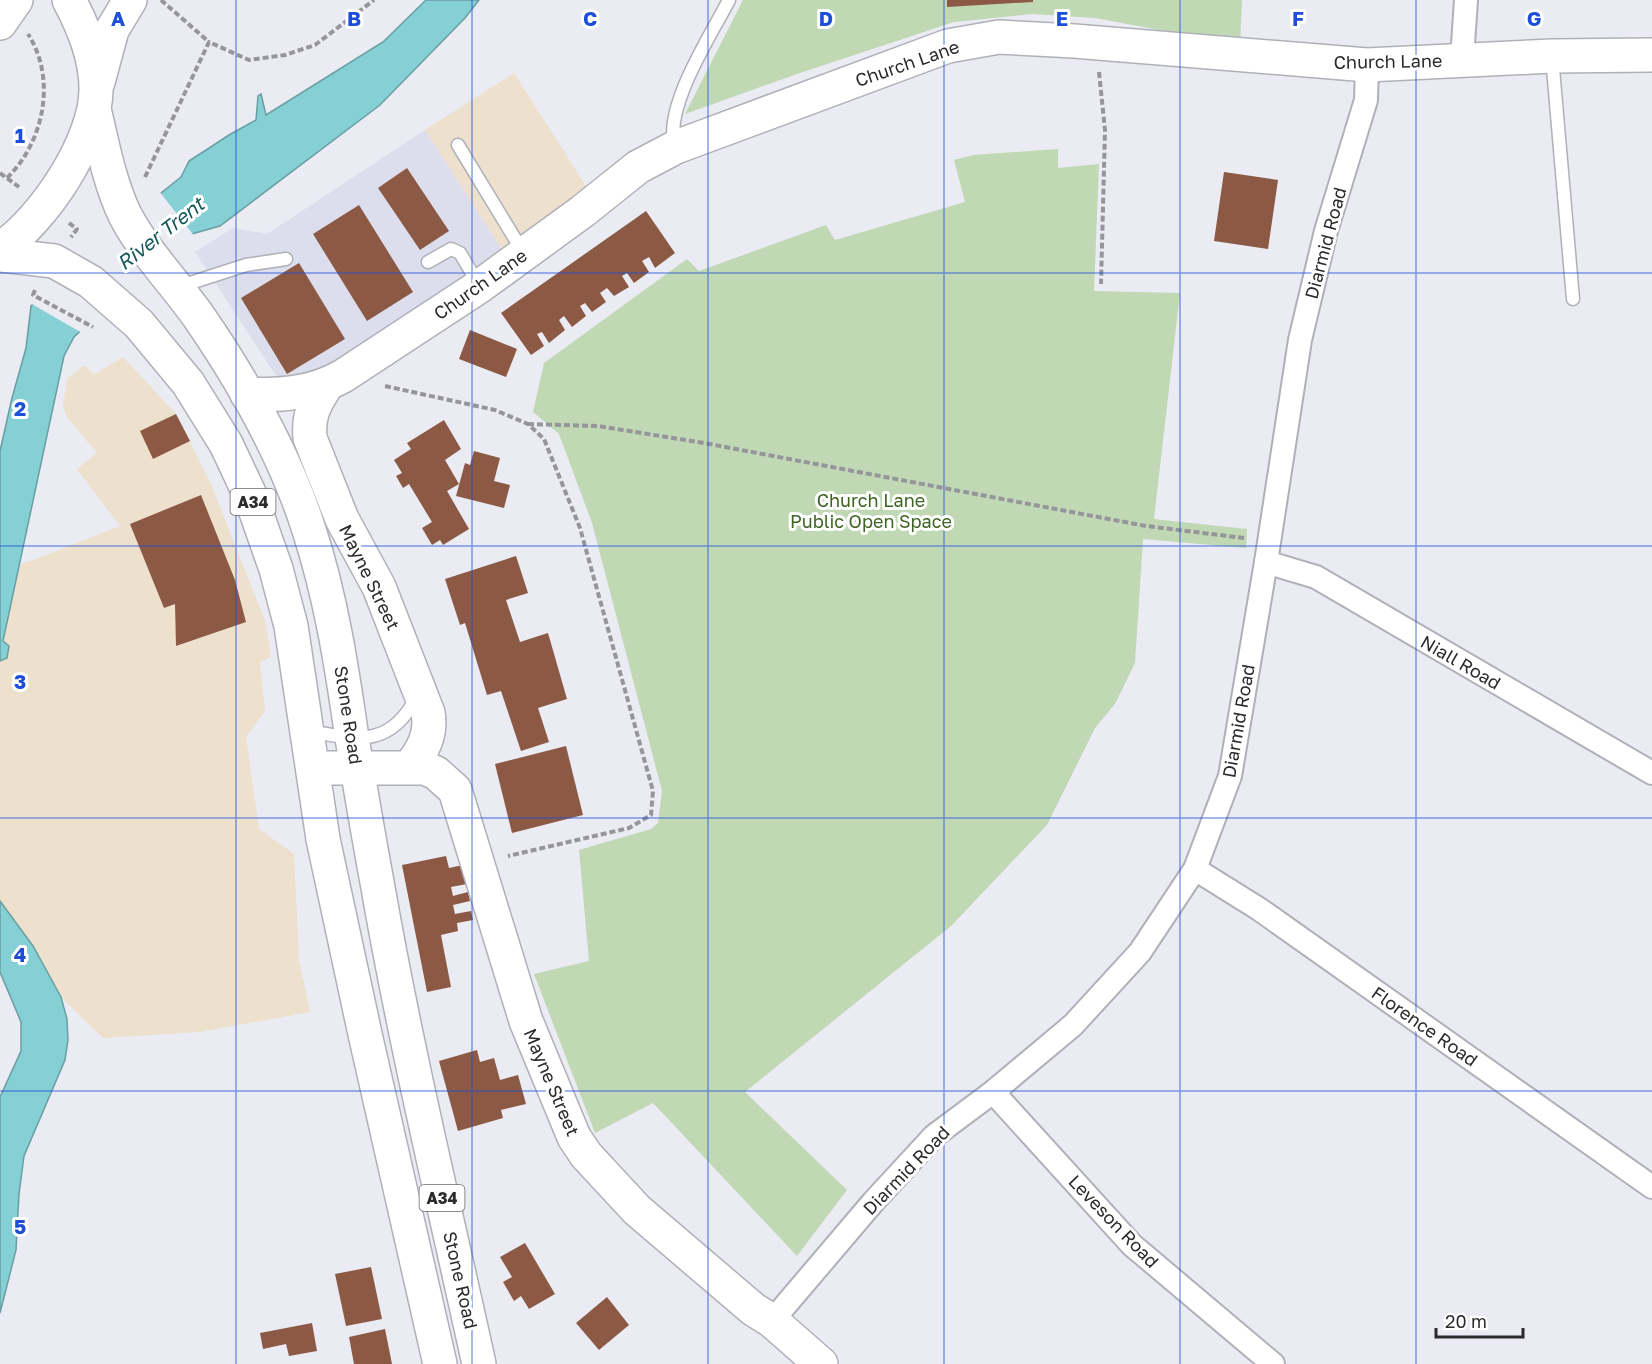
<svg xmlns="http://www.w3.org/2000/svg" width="1652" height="1364" font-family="'Golos Text',sans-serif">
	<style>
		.built { fill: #dcdded }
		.industrial { fill: #ede0cc }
		.green { fill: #c1d8b4 }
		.water { fill: #84d0d4; stroke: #699ea2; stroke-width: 1.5 }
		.pier { fill: #eaebf3 }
		.building { fill: #8c5945 }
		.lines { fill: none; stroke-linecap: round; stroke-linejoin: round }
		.lane-casing { stroke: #b0b0b8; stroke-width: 15 }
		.street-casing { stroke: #b0b0b8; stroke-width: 26 }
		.secondary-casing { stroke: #b0b0b8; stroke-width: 36 }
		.highway-casing { stroke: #b0b0b8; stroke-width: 36 }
		.path { stroke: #95959b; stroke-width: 4; stroke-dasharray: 6 3; stroke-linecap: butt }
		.lane { stroke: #fff; stroke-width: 12 }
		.street { stroke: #fff; stroke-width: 22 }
		.secondary { stroke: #fff; stroke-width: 33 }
		.highway { stroke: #fff; stroke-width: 33 }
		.grid { fill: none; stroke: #1d4ed8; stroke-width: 1.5; stroke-opacity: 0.55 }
		.labels { text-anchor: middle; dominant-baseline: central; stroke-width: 6; stroke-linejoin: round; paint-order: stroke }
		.shield { fill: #fff; stroke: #6b6b6d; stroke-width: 1.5 }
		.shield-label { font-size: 16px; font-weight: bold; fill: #2b2b2e }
		.street-label { font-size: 18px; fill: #2b2b2e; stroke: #fff }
		.park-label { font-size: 18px; fill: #3e6421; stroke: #fff }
		.water-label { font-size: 20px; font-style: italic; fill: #15575a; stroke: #fff }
		.grid-label { font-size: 20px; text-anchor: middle; font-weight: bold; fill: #1d4ed8; stroke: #fff; stroke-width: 6; stroke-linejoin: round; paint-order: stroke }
	</style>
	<rect width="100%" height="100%" fill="#eaebf3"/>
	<!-- built -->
	<polygon class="built" points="425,130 503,251 323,369 288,379 277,377 195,252 233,228 267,234"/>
	<!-- industrial -->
	<g class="industrial">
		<polygon points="514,73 589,191 503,251 425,130"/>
		<polygon points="123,357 176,414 211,484 265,621 271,657 260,662 265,711 246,737 259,829 294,854 299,960 310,1012 200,1032 103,1038 61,997 33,946 0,901 0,661 7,658 3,641 20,565 120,526 77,469 97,453 66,416 63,404 67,379 84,365 94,375"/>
	</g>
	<!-- green -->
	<g class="green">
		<polygon points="743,0 1242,0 1240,45 1095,18 1032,14 954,22 797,74 685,114"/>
		<polygon points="1058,149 1058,168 1099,164 1094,291 1180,293 1154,519 1247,529 1246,548 1143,539 1135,663 1115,704 1095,728 1047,825 951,926 745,1092 847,1190 797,1256 653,1103 595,1133 534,974 589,961 579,850 651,829 658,823 662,791 592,523 559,434 533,412 544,363 687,259 699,271 826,225 835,240 965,202 954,160 973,155"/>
	</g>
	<!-- water -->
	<g class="water">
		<polygon points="426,0 479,0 465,18 380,105 220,226 181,237 74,337 64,356 3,641 9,646 7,658 0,661 0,451 12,398 26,348 31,306 161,193 181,177 189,161 229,135 256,120 258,96 261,94 266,115 383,42"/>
		<polygon points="0,901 33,946 61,997 67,1019 68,1040 65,1060 24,1156 19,1194 16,1250 0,1313 0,1097 21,1051 21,1022 0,972"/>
	</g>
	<!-- pier -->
	<polygon class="pier" points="159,191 195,237 183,240 82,333 30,303"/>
	<!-- building -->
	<g class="building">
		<polygon points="947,0 1033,0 1033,2 947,7"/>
		<polygon points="407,168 449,231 420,250 378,188"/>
		<polygon points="1224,172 1278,180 1268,249 1214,241"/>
		<polygon points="359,205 413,292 367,321 313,234"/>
		<polygon points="646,211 675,253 655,268 649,257 642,261 649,272 634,283 627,273 622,276 629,287 614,296 607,288 600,293 606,302 592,312 585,303 580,306 586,316 572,327 564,316 559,320 565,330 549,343 542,332 537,334 544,346 531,355 501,313"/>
		<polygon points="299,263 345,339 287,374 241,298"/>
		<polygon points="470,330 517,349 506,377 459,359"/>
		<polygon points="176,414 190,441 153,459 140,431"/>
		<polygon points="444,420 461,449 445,460 459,484 447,491 469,529 443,545 440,540 432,545 422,528 432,522 409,484 403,488 396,476 402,473 394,460 411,449 407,443"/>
		<polygon points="474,451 500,458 494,481 510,485 504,508 456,496 465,463 470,465"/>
		<polygon points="201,495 235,580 246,622 176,646 175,604 164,608 130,524"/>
		<polygon points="516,556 528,593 506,600 520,642 548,633 567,699 538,708 549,742 521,751 501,691 487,695 465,623 460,625 445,579"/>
		<polygon points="566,746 583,815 512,833 495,764"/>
		<polygon points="446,856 449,868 463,865 467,884 451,887 453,896 468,892 470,901 453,905 455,914 471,911 473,920 457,923 458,931 441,935 451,987 427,992 402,865"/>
		<polygon points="477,1050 480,1062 494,1058 500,1080 518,1075 526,1104 501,1110 503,1118 458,1131 439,1061"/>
		<polygon points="525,1243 555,1294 529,1309 521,1296 514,1301 503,1282 512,1277 500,1257"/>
		<polygon points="371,1267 382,1319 346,1326 335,1274"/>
		<polygon points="607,1297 629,1325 599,1350 576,1323"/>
		<polygon points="312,1323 317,1351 289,1356 286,1344 263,1349 260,1333"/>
		<polygon points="385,1329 392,1364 354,1364 349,1337"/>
	</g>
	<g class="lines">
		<defs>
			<g id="lane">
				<polyline points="1552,57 1573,299"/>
				<polyline points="458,145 523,252"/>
				<path d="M675 146C663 108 711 35 729 0"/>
				<polyline points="428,262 451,249 460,253 479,285"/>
				<polyline points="178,287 246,265 286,259"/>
				<path d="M309 731C357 740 391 748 417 696"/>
			</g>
			<g id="street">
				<polyline points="1462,59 1466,0"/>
				<polyline points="1266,562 1316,577 1652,773"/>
				<polyline points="1195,869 1259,909 1652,1187"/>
				<polyline points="993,1092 1132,1245 1273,1364"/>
				<polyline points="772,1321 874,1201 934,1136 993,1092 1073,1025 1140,952 1195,869 1230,776 1266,562 1300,340 1326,231 1366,100 1367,65"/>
			</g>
			<g id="secondary">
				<path d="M326 386C314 405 308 415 310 438L342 519 379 587 428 713C432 734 423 750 410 767"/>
				<path d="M247 394C281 396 313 393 343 376L480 286 583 211 638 167 676 147 948 46 999 37 1074 41 1367 65 1552 56 1652 55"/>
				<polyline points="313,768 425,768 436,773 455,790 526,1021 574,1137 586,1155 637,1210 753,1309 772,1321 821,1364"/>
			</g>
			<g id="highway">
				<polyline points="0,23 16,0"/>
				<polyline points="98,82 112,30 130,0"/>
				<path d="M95 113C103 147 110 184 125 215 145 253 175 283 199 317 243 381 286 457 309 530 331 597 342 668 352 738 360 786 368 834 377 882 405 1044 444 1204 479 1364"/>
				<path d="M0 249C43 221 97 140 96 88 96 57 83 26 69 0"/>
				<polyline points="0,255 54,261 91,282 139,324 188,383 226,444 250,495 276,569 291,626 323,839 365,1034 440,1364"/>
			</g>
		</defs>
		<!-- lane casing -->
		<use href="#lane" class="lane-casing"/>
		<!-- street casing -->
		<use href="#street" class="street-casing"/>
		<!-- secondary casing -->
		<use href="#secondary" class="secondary-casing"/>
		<!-- highway casing -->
		<use href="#highway" class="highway-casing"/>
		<!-- path -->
		<g class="path">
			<polyline points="161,0 209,42"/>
			<polyline points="1099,72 1105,130 1101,284"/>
			<polyline points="0,173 19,187"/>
			<polyline points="145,177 209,42 249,60 285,55 315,45 374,0"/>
			<path d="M7 178C44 142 57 79 28 34"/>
			<polyline points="69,223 77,229 71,237"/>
			<polyline points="35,290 33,295 93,327"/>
			<polyline points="385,386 495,410 528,424 544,439 580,528 653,791 651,815 629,828 508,856"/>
			<polyline points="528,424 598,426 704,443 1146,526 1244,538"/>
		</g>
		<!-- lane -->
		<use href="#lane" class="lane"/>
		<!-- street -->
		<use href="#street" class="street"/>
		<!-- secondary -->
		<use href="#secondary" class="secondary"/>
		<!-- highway -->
		<use href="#highway" class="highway"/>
	</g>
	<!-- grid -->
	<path class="grid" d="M236 0V1364M472 0V1364M708 0V1364M944 0V1364M1180 0V1364M1416 0V1364M0 273H1652M0 546H1652M0 818H1652M0 1091H1652"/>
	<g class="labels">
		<!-- shield labels -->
		<g class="shield">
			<rect x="230.5" y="489" width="45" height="26" rx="4.5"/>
			<rect x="419.5" y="1185" width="45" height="26" rx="4.5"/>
		</g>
		<g class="shield-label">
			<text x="253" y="502">A34</text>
			<text x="442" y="1198">A34</text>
		</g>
		<!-- street labels -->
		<g class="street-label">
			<text transform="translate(1388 61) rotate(-1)">Church Lane</text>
			<text transform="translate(907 63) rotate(-19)">Church Lane</text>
			<text transform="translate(1325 243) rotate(-75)">Diarmid Road</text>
			<text transform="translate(480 284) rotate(-35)">Church Lane</text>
			<text transform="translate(370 577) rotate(64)">Mayne Street</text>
			<text transform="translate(1461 662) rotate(30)">Niall Road</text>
			<text transform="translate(349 715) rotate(81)">Stone Road</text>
			<text transform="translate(1238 721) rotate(-80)">Diarmid Road</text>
			<text transform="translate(1425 1026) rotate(35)">Florence Road</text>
			<text transform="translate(552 1082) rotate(67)">Mayne Street</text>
			<text transform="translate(906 1170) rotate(-46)">Diarmid Road</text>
			<text transform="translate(1114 1221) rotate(46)">Leveson Road</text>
			<text transform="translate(461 1280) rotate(77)">Stone Road</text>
		</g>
		<!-- park labels -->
		<g class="park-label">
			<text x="871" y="500">Church Lane<tspan x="871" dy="21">Public Open Space</tspan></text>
		</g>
		<!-- water labels -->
		<g class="water-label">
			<text transform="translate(160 233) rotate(-38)">River Trent</text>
		</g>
	</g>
	<g class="grid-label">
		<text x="118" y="26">A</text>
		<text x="354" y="26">B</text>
		<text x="590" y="26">C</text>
		<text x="826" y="26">D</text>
		<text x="1062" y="26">E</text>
		<text x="1298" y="26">F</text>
		<text x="1534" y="26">G</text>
		<text x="20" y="143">1</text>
		<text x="20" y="416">2</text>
		<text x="20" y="689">3</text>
		<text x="20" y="962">4</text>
		<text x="20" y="1234">5</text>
	</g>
	<!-- scale -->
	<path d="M1436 1328v9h87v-9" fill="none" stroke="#2b2b2e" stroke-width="3"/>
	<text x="1445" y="1328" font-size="18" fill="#2b2b2e" stroke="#ffffff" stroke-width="4.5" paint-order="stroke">20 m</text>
</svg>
